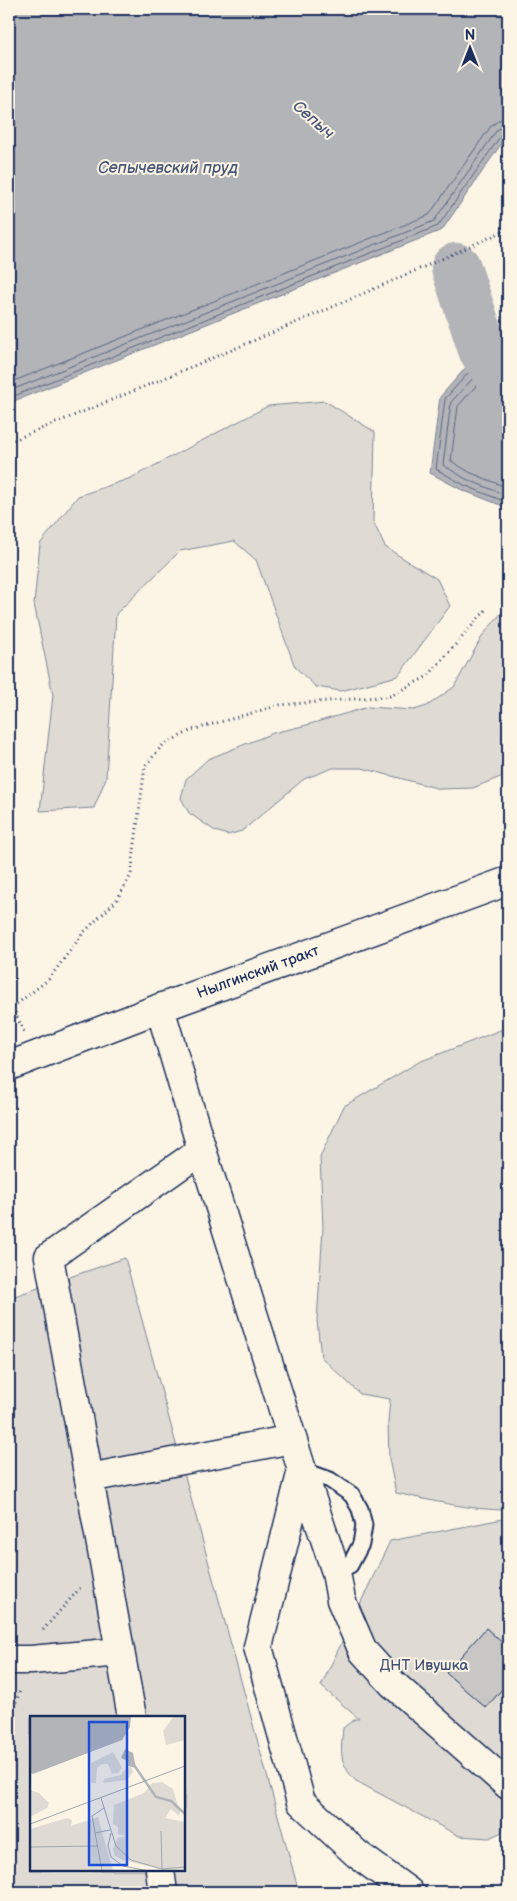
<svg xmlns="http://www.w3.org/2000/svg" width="517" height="1901" font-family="'Balsamiq Sans',sans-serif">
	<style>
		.green { fill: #dfdbd4; stroke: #7d8599; fill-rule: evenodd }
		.water { fill: #b2b4b8; stroke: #767f94 }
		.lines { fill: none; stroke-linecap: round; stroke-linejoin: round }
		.shore { stroke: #576482; stroke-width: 1 }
		.river { stroke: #b2b4b8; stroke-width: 50 }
		.building { fill: #c8c7c6; stroke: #1b2f5e }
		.lane-casing { stroke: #1b2f5e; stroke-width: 19 }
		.street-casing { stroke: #1b2f5e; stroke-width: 31 }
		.secondary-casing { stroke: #1b2f5e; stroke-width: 31 }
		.path { stroke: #1b2f5e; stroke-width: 3; stroke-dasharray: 1 4; stroke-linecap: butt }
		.lane { stroke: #fcf5e5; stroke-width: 15 }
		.street { stroke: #fcf5e5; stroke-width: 28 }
		.secondary { stroke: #fcf5e5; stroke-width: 28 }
		.labels { text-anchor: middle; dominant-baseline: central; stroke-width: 4; stroke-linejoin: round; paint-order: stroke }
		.street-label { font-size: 15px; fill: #1b2f5e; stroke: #fcf5e5 }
		.park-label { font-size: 15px; fill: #425176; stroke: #fcf5e5 }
		.water-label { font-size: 16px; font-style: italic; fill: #485779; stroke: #fcf5e5 }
		.inset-river { fill: none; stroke: #b2b4b8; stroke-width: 2.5 }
		.inset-road { fill: none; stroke: #a2a6af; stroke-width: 1 }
		.view { fill: #1d4ed8; fill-opacity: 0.15; stroke: #1d4ed8; stroke-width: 2.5 }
		.inset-edge { fill: none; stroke: #1b2f5e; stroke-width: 2.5 }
	</style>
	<rect width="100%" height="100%" fill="#fcf5e5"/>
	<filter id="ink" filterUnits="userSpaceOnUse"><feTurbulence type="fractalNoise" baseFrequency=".02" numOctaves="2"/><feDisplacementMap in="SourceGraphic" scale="10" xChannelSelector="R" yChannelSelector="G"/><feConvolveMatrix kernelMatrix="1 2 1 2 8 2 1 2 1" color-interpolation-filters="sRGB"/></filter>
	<g filter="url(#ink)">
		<!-- green -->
		<g class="green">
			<polygon points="325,401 375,432 373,521 385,547 437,579 450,606 398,676 341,691 316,687 295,667 256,560 234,541 180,551 116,614 106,778 94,808 40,811 53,695 34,604 40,544 78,496 131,478 268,406"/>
			<polygon points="508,605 508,774 473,788 440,789 362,768 333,768 304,779 242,831 228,835 215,831 189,813 181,798 186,779 208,759 273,733 303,726 368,707 414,710 427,706 454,687 483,635"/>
			<path d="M508 1027V1510C470 1510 433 1501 396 1493L389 1459 388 1422 390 1399 360 1394 321 1357 317 1321 323 1228 320 1157 344 1106 419 1062Z"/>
			<path d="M125 1258 299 1892H9V1298ZM31 1717H184V1870H31Z"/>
			<path d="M508 1518V1822L503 1820 502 1832 489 1838 459 1836 356 1781C338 1762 341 1752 343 1728L355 1719H359L321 1686 390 1541Z"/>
		</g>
		<!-- water -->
		<g class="water">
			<polygon points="9,9 508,9 508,134 442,230 9,403"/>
			<polygon points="483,348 508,350 508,508 462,490 430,473 440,397"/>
		</g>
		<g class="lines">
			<!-- shore -->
			<g class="shore">
				<polyline points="508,355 485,354 445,399 436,469 464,485 508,503"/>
				<polyline points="508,361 489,361 451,402 443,465 466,479 508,496"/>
				<polyline points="508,368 492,368 458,406 451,461 469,472 508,488"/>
				<polyline points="9,383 429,215 491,126 499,120 508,118"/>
				<polyline points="9,391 434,221 497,130 502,127 508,126"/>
				<polyline points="9,398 438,226 502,134 508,132"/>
			</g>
			<!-- river -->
			<polyline class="river" points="456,268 483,349 508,390"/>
		</g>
		<!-- building -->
		<polygon class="building" points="486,1628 508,1648 508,1682 486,1708 446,1673"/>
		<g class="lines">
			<defs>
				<polyline id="lane" points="302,1470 330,1480 352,1495 360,1509 364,1525 361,1544 350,1565 336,1572"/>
				<g id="street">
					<polyline points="160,1008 202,1150 302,1470 336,1572 341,1600 363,1651 393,1684 508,1785"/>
					<polyline points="302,1470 258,1647 301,1802 357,1854 409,1892"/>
					<polyline points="89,1478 292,1439"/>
					<polyline points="9,1660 31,1660 120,1652"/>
					<polyline points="132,1717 49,1257 202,1150"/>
					<polyline points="160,1870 163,1892"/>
				</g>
				<polyline id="secondary" points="9,1066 160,1008 508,881"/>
			</defs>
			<!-- lane casing -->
			<use href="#lane" class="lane-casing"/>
			<!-- street casing -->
			<use href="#street" class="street-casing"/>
			<!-- secondary casing -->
			<use href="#secondary" class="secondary-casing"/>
			<!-- path -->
			<g class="path">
				<path d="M9 442C176 374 344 304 508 229"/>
				<polyline points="13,1008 24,1032"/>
				<polyline points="9,1010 48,980 84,932 116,901 131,875 145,766 163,745 192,730 280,705 390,696 428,676 486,610"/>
				<polyline points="43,1630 80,1588"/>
				<polyline points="9,1721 21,1688"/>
			</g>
			<!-- lane -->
			<use href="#lane" class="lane"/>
			<!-- street -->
			<use href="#street" class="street"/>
			<!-- secondary -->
			<use href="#secondary" class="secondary"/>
		</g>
	</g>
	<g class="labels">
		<!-- street labels -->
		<g class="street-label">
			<text transform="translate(258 972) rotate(-20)">Нылгинский тракт</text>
		</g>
		<!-- park labels -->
		<g class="park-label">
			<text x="424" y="1665">ДНТ Ивушка</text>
		</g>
		<!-- water labels -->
		<g class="water-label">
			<text transform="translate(313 120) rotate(41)">Сепыч</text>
			<text x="168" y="168">Сепычевский пруд</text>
		</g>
	</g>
	<!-- overview -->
	<g transform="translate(30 1716)">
		<rect width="155" height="155" fill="#fcf5e5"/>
		<path d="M144 0H155V24L136 29 133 15ZM83 36 92 52 88 57 82 58 78 48H72L67 52 66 67H61V47ZM97 51H101L103 56 97 64 73 67 74 63 91 59ZM132 66 143 73 150 96 149 100 141 93 135 102 155 106V153L134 154 93 144 85 140 83 133 88 122 96 120 88 118V111L83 108 84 89 114 77 122 67ZM0 74 9 77 19 87 17 92 0 101ZM68 101 83 155H0V113L37 102 42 104 41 110Z" fill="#dfdbd4"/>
		<path d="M0 0H101L100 11 92 24 3 58 0 57ZM95 33 103 37 106 52 98 50V45L91 42Z" fill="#b2b4b8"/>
		<path class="inset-river" d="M104 49 126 81 141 85 155 98"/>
		<path class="inset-road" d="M71 82 86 130 101 144 132 153 155 151M0 108 155 50M131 115 132 153M65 117 80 114M81 117 78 130 81 141 93 150 119 155M0 131 67 130M72 155 62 100 74 92"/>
		<path class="view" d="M59 6H97V149H59Z"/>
		<rect width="155" height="155" class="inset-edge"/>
	</g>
	<!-- margin -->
	<rect width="517" height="1901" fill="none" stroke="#fcf5e5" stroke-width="30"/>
	<rect x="15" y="15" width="487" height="1871" fill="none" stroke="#1b2f5e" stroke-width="2" filter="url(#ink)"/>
	<!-- north arrow -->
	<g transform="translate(470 48)" stroke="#fcf5e5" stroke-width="4" paint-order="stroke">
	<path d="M0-4L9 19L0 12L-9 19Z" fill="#1b2f5e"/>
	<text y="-8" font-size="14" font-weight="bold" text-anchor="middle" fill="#1b2f5e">N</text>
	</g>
</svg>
